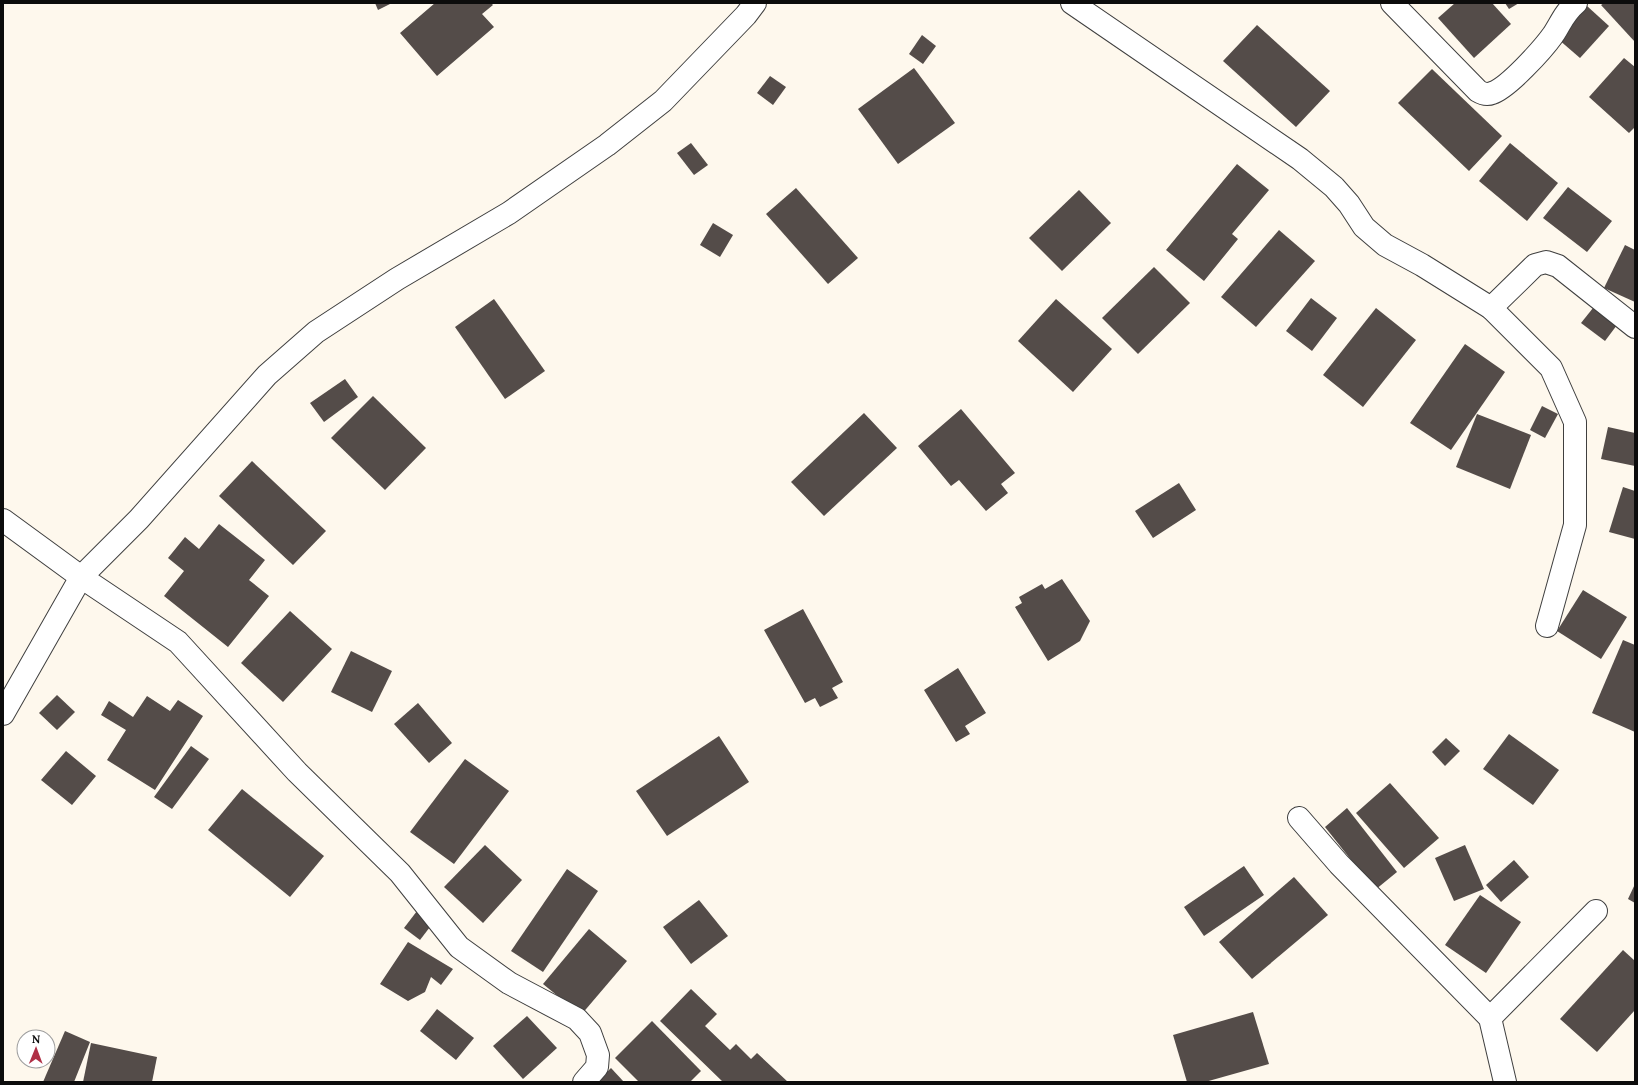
<svg xmlns="http://www.w3.org/2000/svg" width="1638" height="1085" font-family="Lora,serif">
	<style>
		.building { fill: #544c49 }
		.lines { fill: none; stroke-linecap: round; stroke-linejoin: round }
		.minor-casing { stroke: #3f3f3f; stroke-width: 24 }
		.minor { stroke: #fff; stroke-width: 22 }
	</style>
	<rect width="100%" height="100%" fill="#fef8ed"/>
	<!-- building -->
	<g class="building">
		<polygon points="375,3 392,3 378,10"/>
		<polygon points="435,3 491,3 493,5 482,14 494,27 437,76 400,33"/>
		<polygon points="1455,3 1492,3 1511,24 1474,58 1438,18"/>
		<polygon points="1505,3 1519,3 1509,9"/>
		<polygon points="1604,3 1635,3 1635,42 1601,5"/>
		<polygon points="1587,6 1609,26 1580,58 1558,39"/>
		<polygon points="1257,25 1330,91 1296,127 1223,61"/>
		<polygon points="922,35 936,46 923,64 909,54"/>
		<polygon points="1624,58 1635,67 1635,127 1629,133 1589,97"/>
		<polygon points="914,68 955,123 898,164 858,109"/>
		<polygon points="1432,69 1502,136 1469,171 1398,103"/>
		<polygon points="770,76 786,87 773,105 757,93"/>
		<polygon points="691,143 708,165 694,175 677,153"/>
		<polygon points="1510,143 1558,183 1527,221 1479,181"/>
		<polygon points="1237,164 1269,190 1232,234 1238,239 1204,281 1166,250"/>
		<polygon points="1568,187 1612,221 1587,252 1543,218"/>
		<polygon points="796,188 858,258 828,284 766,214"/>
		<polygon points="1079,190 1111,223 1062,271 1029,238"/>
		<polygon points="713,223 733,235 720,257 700,245"/>
		<polygon points="1279,230 1315,261 1256,327 1221,297"/>
		<polygon points="1625,245 1635,250 1635,302 1604,288"/>
		<polygon points="1154,267 1190,303 1138,354 1102,318"/>
		<polygon points="1311,298 1337,318 1312,351 1286,331"/>
		<polygon points="494,299 545,371 505,399 455,327"/>
		<polygon points="1056,299 1112,349 1073,392 1018,341"/>
		<polygon points="1376,308 1416,340 1363,407 1323,375"/>
		<polygon points="1593,308 1617,325 1605,341 1581,323"/>
		<polygon points="1465,344 1505,372 1451,450 1410,423"/>
		<polygon points="345,379 358,397 324,422 310,403"/>
		<polygon points="373,396 426,448 385,490 331,438"/>
		<polygon points="1542,406 1558,414 1545,438 1530,430"/>
		<polygon points="961,409 1015,473 1001,484 1008,493 986,511 959,480 951,486 918,446"/>
		<polygon points="864,413 897,448 824,516 791,482"/>
		<polygon points="1477,414 1531,435 1510,489 1456,467"/>
		<polygon points="1608,427 1635,433 1635,466 1601,459"/>
		<polygon points="252,461 326,531 293,565 219,496"/>
		<polygon points="1179,483 1196,510 1153,538 1135,511"/>
		<polygon points="1623,487 1635,491 1635,539 1609,532"/>
		<polygon points="219,524 265,560 249,580 269,596 228,647 164,596 184,571 168,558 185,537 199,549"/>
		<polygon points="1062,579 1090,621 1080,641 1048,661 1015,607 1022,603 1019,597 1042,584 1045,589"/>
		<polygon points="1583,590 1627,617 1601,659 1557,631"/>
		<polygon points="803,609 843,682 832,688 838,698 820,707 815,698 805,703 764,630"/>
		<polygon points="290,611 332,649 283,702 241,663"/>
		<polygon points="1623,640 1635,645 1635,732 1592,713"/>
		<polygon points="351,651 392,671 372,712 331,692"/>
		<polygon points="958,668 986,713 965,726 970,734 956,742 924,690"/>
		<polygon points="57,695 75,712 57,730 39,713"/>
		<polygon points="147,696 170,711 178,700 203,716 155,790 107,760 126,730 101,715 109,701 133,717"/>
		<polygon points="418,703 452,743 429,763 394,724"/>
		<polygon points="1509,734 1559,770 1533,805 1483,769"/>
		<polygon points="719,736 749,782 667,836 636,791"/>
		<polygon points="1446,738 1460,751 1445,766 1432,752"/>
		<polygon points="191,746 209,759 172,809 154,797"/>
		<polygon points="66,751 96,776 72,805 41,780"/>
		<polygon points="465,759 509,791 454,864 410,832"/>
		<polygon points="1390,783 1439,838 1404,868 1356,813"/>
		<polygon points="242,789 324,856 290,897 208,830"/>
		<polygon points="1347,808 1397,872 1375,890 1325,827"/>
		<polygon points="485,845 522,880 483,923 444,887"/>
		<polygon points="1465,845 1484,889 1454,901 1435,858"/>
		<polygon points="1514,860 1529,877 1501,902 1486,885"/>
		<polygon points="1244,866 1264,895 1204,936 1184,907"/>
		<polygon points="567,869 598,891 543,972 511,951"/>
		<polygon points="1294,877 1328,915 1252,979 1219,942"/>
		<polygon points="1635,884 1635,903 1628,899"/>
		<polygon points="1480,895 1521,922 1486,973 1445,945"/>
		<polygon points="699,900 728,936 691,964 663,927"/>
		<polygon points="417,911 433,923 420,940 404,928"/>
		<polygon points="589,929 627,961 581,1015 543,984"/>
		<polygon points="408,942 453,969 441,985 431,977 425,992 408,1001 380,984"/>
		<polygon points="1623,950 1635,961 1635,1010 1597,1052 1560,1019"/>
		<polygon points="691,989 717,1014 705,1026 730,1050 736,1044 751,1059 757,1053 788,1082 723,1082 660,1021"/>
		<polygon points="437,1009 474,1038 456,1060 420,1031"/>
		<polygon points="1253,1012 1269,1064 1205,1082 1187,1082 1173,1035"/>
		<polygon points="527,1016 557,1048 523,1079 493,1046"/>
		<polygon points="652,1021 701,1071 690,1082 639,1082 615,1058"/>
		<polygon points="65,1031 90,1042 74,1082 43,1082"/>
		<polygon points="91,1043 157,1057 152,1082 83,1082"/>
		<polygon points="611,1068 624,1082 597,1082"/>
	</g>
	<g class="lines">
		<defs>
			<g id="minor">
				<polyline points="1072,3 1300,159 1334,187 1349,204 1364,227 1385,245 1422,265 1491,308 1551,368 1575,422 1575,525 1547,626"/>
				<path d="M1392 3 1478 91C1483 94 1487 95 1492 93 1508 88 1543 49 1553 35 1561 23 1564 13 1576 3"/>
				<polyline points="1491,308 1535,265 1546,262 1558,266 1635,327"/>
				<polyline points="3,520 81,577 178,642 297,772 400,873 459,947 509,983 577,1019 590,1033 598,1055 597,1067 584,1082"/>
				<polyline points="3,714 81,577 139,519 267,375 316,332 397,279 509,213 607,145 663,101 746,15 755,3"/>
				<polyline points="1299,818 1339,864 1490,1018 1505,1082"/>
				<polyline points="1490,1018 1596,911"/>
			</g>
		</defs>
		<!-- minor casing -->
		<use href="#minor" class="minor-casing"/>
		<!-- minor -->
		<use href="#minor" class="minor"/>
	</g>
	<!-- border -->
	<rect width="1638" height="1085" fill="none" stroke="#0c0c0c" stroke-width="8"/>
	<!-- north arrow -->
	<g transform="translate(36 1049) rotate(1)"><circle r="19" fill="#ffffff" stroke="#9e9e9e"/>
	<path d="M0-3L7 15L0 10L-7 15Z" fill="#b03046"/>
	<text y="-6" font-size="11" font-weight="bold" text-anchor="middle" fill="#0c0c0c">N</text>
	</g>
</svg>
